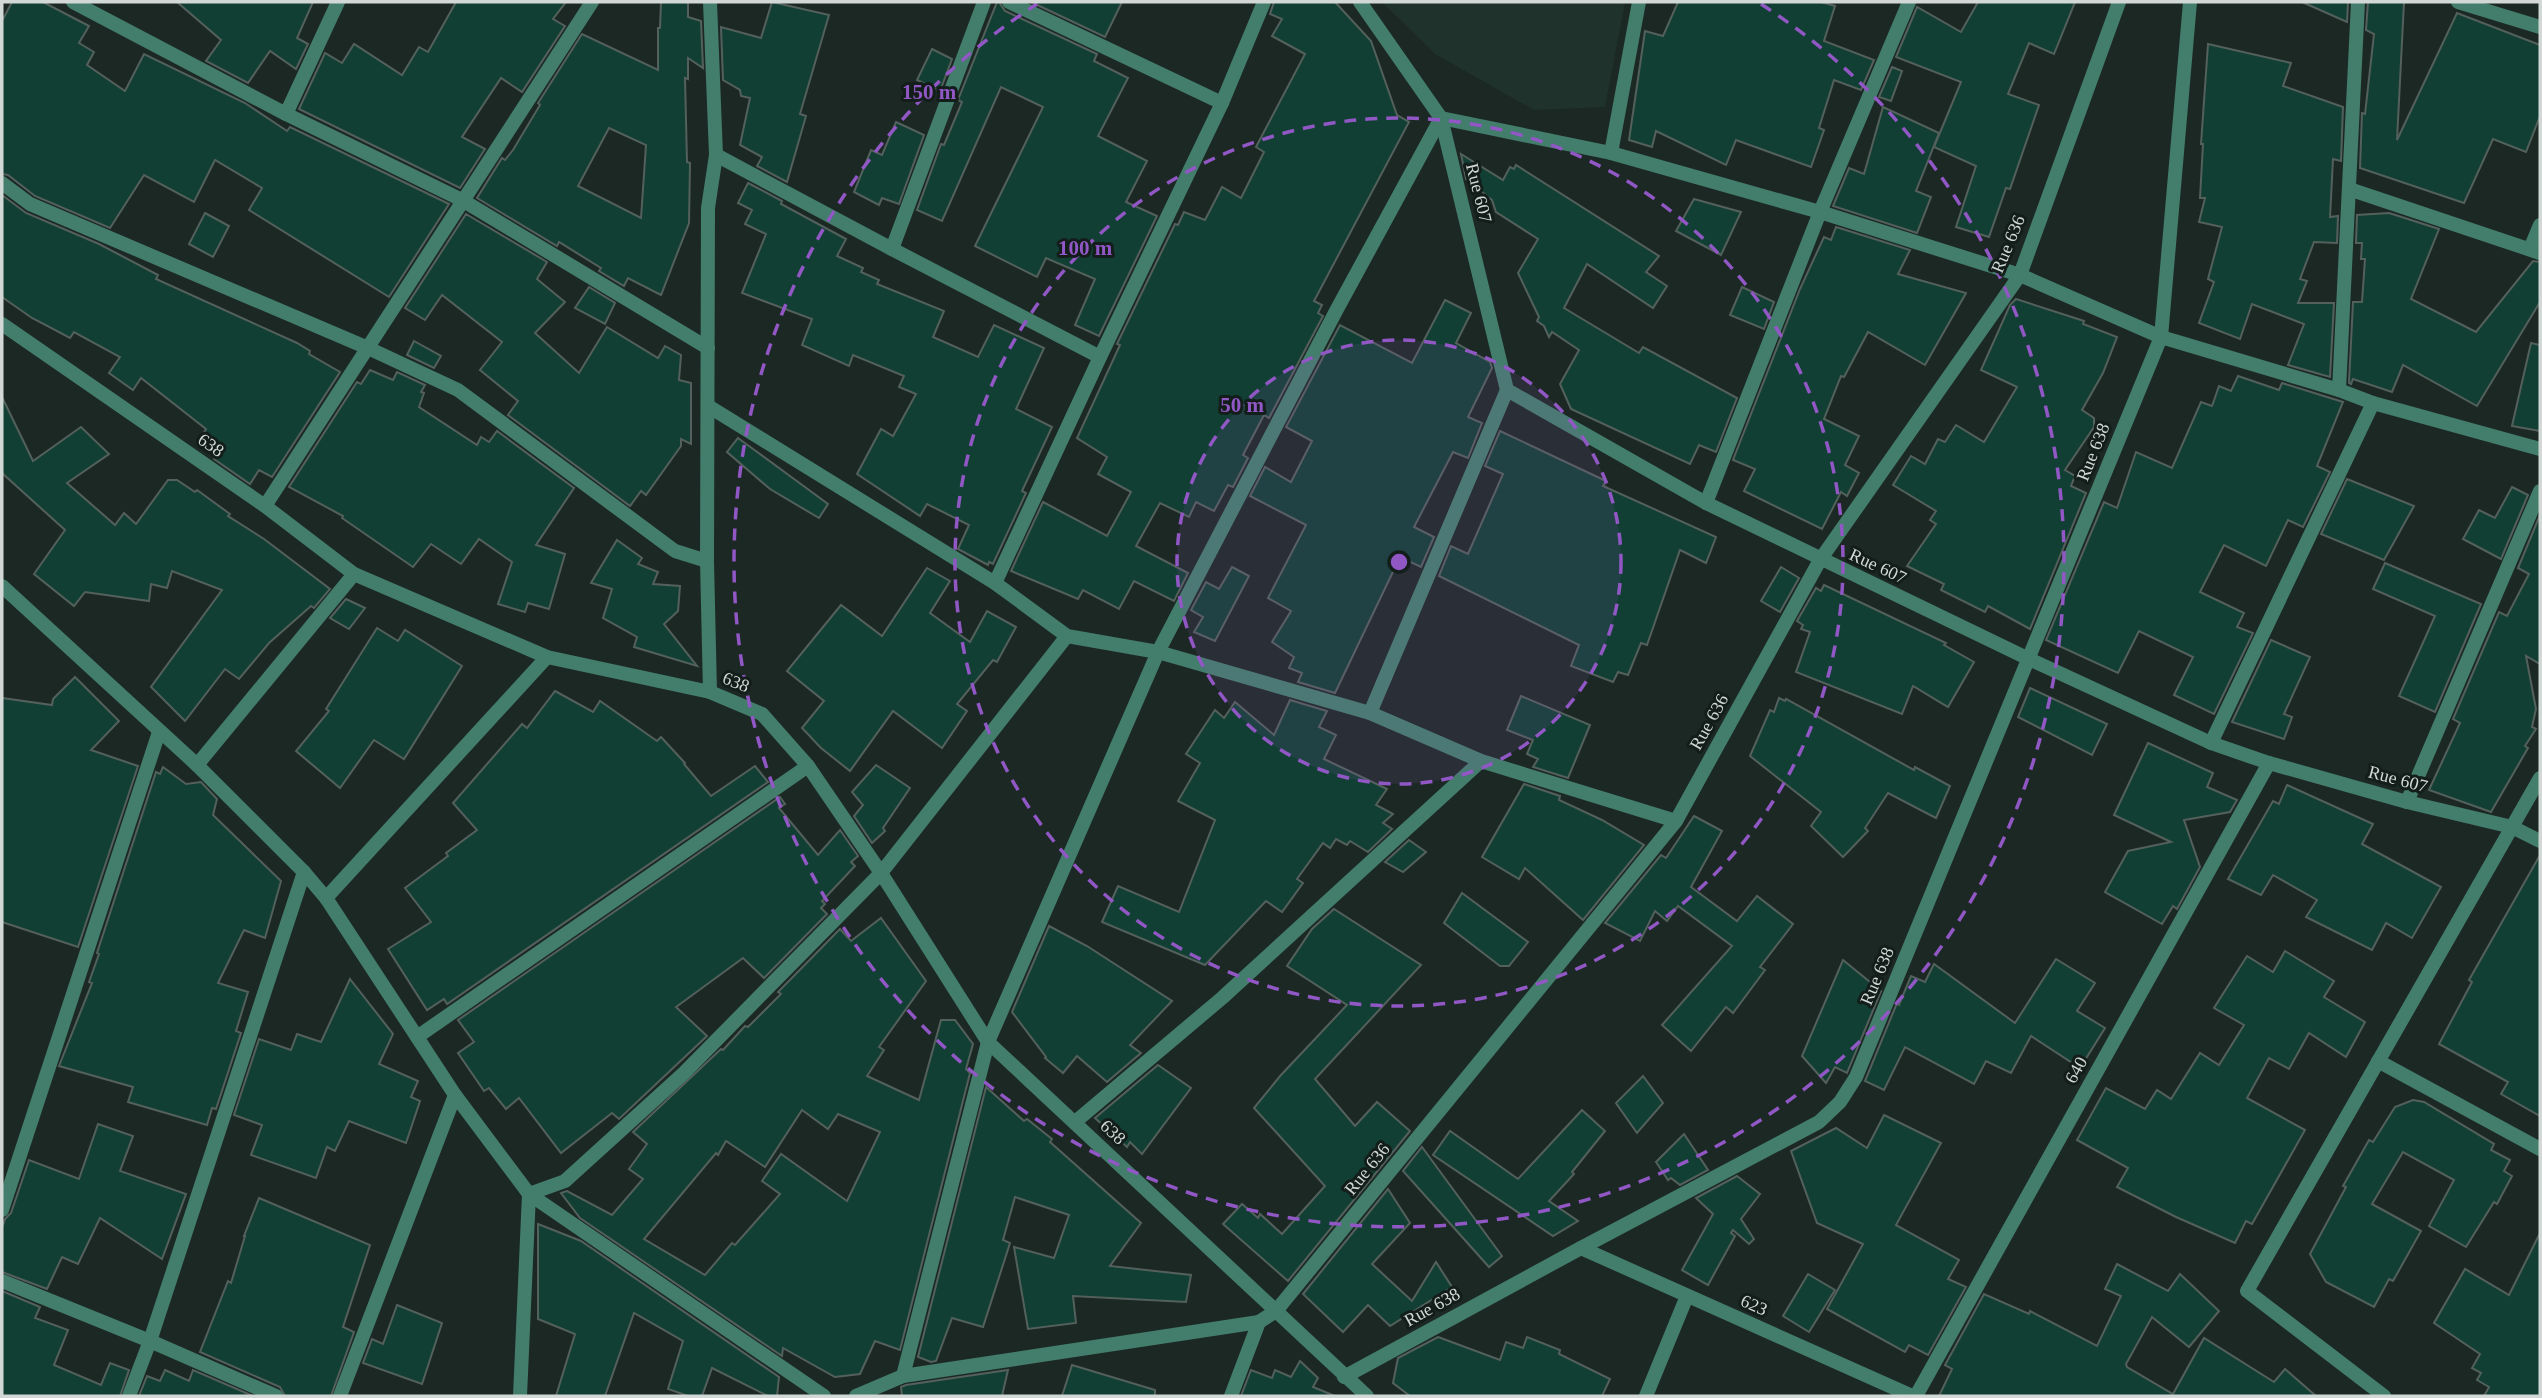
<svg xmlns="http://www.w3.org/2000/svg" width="2542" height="1398" font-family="Georgia,serif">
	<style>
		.built { fill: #1f322b }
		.building { fill: #123f33; stroke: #53605b; stroke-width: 2; fill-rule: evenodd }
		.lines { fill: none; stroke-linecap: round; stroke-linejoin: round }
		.street { stroke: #437d6b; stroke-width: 14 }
		.ring { fill: none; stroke: #9057c5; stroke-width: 3.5; stroke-dasharray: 12 9 }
		.labels { text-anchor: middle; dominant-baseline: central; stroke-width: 6; stroke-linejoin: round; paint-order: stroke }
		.street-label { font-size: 18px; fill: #d1d8d6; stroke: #131e1b }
		.centre { fill: #9057c5; stroke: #131e1b; stroke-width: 3.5 }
		.ring-label { font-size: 21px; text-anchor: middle; font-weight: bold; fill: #9057c5; stroke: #131e1b; stroke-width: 6; stroke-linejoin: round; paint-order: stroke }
	</style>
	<rect width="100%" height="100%" fill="#1c2824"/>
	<!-- built -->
	<polygon class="built" points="1382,2 1625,2 1605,107 1534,110 1435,54"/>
	<!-- building -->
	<g class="building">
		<polygon points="12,2 43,2 89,26 79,43 94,52 87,65 125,91 144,54 245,103 287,131 290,127 449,204 389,297 249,210 262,188 215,160 194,202 144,175 110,228 35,196 8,175 2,174 2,21"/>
		<polygon points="177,2 313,2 297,38 308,44 296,69 270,51 248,83 206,61 221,40"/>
		<polygon points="456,2 566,2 553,19 565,26 522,92 501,78 462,137 485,149 460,188 299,109 325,53 342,63 354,44 402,75 419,47 428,52"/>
		<path d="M661 2H688V17L701 21 703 68 688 58V79L685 78 687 162 690 163 689 223 661 295 628 278 624 286 599 271 601 268 559 242 557 246 477 198 502 158 505 160 513 150 540 105 538 103 582 34 658 70V28H660ZM609 128 646 145 641 218 578 186Z"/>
		<polygon points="772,2 829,15 800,114 806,116 787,182 757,166 762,157 740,145 750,98 741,96 740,90 723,80 721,27 761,38"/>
		<polygon points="997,2 999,2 1005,11 1097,54 1094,61 1128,78 1098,136 1147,161 1126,202 1157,216 1099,336 1075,325 1095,279 1046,258 1037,277 975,246 1043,107 1001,87 942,221 917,210 941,144 944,145 962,102 958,100"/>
		<polygon points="1031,2 1122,2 1105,37"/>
		<polygon points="1274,2 1335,2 1371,41 1397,115 1409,122 1314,301 1322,305 1318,313 1323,316 1269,418 1264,415 1243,455 1248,458 1233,487 1228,485 1214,511 1196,502 1189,517 1160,503 1136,546 1188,573 1174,601 1134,581 1119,609 1083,590 1078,599 1011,571 1043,502 1107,536 1131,492 1098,474 1107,457 1077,438 1120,345 1117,344 1175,224 1178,225 1184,212 1205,220 1222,187 1241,198 1264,152 1256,147 1305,54 1272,36 1282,19 1270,14"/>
		<polygon points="1678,2 1821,2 1835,6 1824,41 1874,60 1861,90 1834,80 1819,128 1824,130 1811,167 1736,140 1726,165 1656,131 1652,147 1629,140 1645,31 1663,36"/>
		<polygon points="1978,2 2075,2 2054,54 2029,43 2008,94 2039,105 2010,189 2006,188 1989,237 1956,227 1976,166 1934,147 1961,82 1896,57 1917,7 1961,32"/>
		<polygon points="2302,2 2348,2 2347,22"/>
		<polygon points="2368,2 2404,2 2397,140 2457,13 2540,45 2540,116 2526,152 2493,139 2464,203 2360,168 2362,113 2365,114 2374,34 2366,30"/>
		<polygon points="2208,44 2291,63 2283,86 2343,107 2341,161 2333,159 2330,217 2338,216 2337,243 2314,242 2300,279 2307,281 2298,303 2334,303 2330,377 2288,365 2304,324 2252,304 2240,339 2199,323 2214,282 2208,279 2222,227 2199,222 2205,198 2200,198 2203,144 2201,144"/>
		<polygon points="932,49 952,59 940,91 917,80"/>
		<polygon points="1892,67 1902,71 1891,101 1879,97"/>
		<polygon points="1883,107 1939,133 1916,191 1931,197 1917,233 1833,206 1849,168 1864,174"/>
		<polygon points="896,122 924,135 899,204 882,198 879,205 854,192 871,150 882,155"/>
		<polygon points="1461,154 1503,180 1510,167 1514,169 1516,165 1659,256 1646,272 1667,286 1653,308 1587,264 1564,308 1639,353 1643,347 1737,398 1716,452 1699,445 1690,464 1571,409 1560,384 1579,350 1552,332 1549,337 1544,326 1537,321 1539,317 1518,273 1538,239 1496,212 1492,200 1466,179"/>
		<polygon points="748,183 782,201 781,204 846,239 837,256 863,268 861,272 879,280 877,284 944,311 933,337 978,357 994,325 1044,348 1016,409 1052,427 1022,491 1026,493 993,564 989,562 988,565 958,549 969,525 927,504 920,516 857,474 881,429 893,436 916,394 899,387 904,376 853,355 849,366 802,345 812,319 742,293 766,234 745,224 752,210 738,203"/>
		<polygon points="2,195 26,213 99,244 158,275 156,279 297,343 310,351 309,354 340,372 272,477 259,470 250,484 214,459 219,451 199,441 206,429 141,378 133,390 109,373 120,357 74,332 70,338 32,318 2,297"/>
		<polygon points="1694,199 1741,212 1721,255 1676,231"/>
		<polygon points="205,213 229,226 213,257 189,244"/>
		<polygon points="2389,213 2439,229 2411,299 2476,332 2533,261 2540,262 2540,302 2477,406 2403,365 2392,392 2353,379 2351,384 2349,383 2353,302 2362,302 2365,259 2361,259 2362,243 2356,243 2357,215"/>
		<polygon points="466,214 547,262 537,279 565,302 535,333 579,373 607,327 658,358 665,346 681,355 679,380 691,383 691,444 681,439 681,446 646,495 641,491 630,506 508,415 518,401 480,370 502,342 442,295 425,320 405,308"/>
		<polygon points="1836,227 1910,250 1898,274 1966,293 1925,365 1868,332 1844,377 1841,376 1824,419 1859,436 1845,465 1859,473 1847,496 1841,492 1822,529 1744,491 1755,469 1733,460 1800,289 1824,237 1831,240"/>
		<polygon points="589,287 615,303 605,324 575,308"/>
		<polygon points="1742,287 1774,302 1764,329 1730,315"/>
		<polygon points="2016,299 2084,321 2083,324 2117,337 2103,373 2082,410 2094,418 2094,427 2065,470 2075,476 2071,486 2086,493 2030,629 1988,606 1985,612 1941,590 1944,584 1907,566 1936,524 1930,520 1936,511 1893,485 1911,456 1925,464 1938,439 1945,442 1956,425 1984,442 2017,387 1981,370 2010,305"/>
		<polygon points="1445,300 1471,313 1456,343 1490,362 1492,368 1468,417 1482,423 1468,458 1453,452 1414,527 1434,537 1421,567 1400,557 1335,693 1298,682 1302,673 1289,668 1294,657 1272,642 1291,611 1268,598 1306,525 1250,496 1265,467 1291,482 1312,441 1286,427 1340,325 1412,363"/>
		<polygon points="414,341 441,356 434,368 407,355"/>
		<polygon points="2531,343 2540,345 2540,431 2512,426"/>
		<polygon points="370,370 393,380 397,372 425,385 421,392 424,393 419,407 477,445 481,437 489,442 497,431 574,488 536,545 565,554 549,609 528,603 525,612 498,604 512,562 479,539 461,564 431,544 413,567 342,518 343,516 289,487 357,382 361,384"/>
		<polygon points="2238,376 2279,390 2282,383 2343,402 2317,466 2330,472 2303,527 2288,520 2266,566 2224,545 2200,592 2244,613 2237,627 2253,633 2214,714 2174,695 2193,657 2139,631 2118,673 2046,640 2104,502 2117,508 2136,452 2172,468 2201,402 2212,406 2219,386 2231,391"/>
		<polygon points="2,397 33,461 81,427 109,454 67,483 115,525 124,513 136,524 168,480 177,480 195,492 197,490 230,514 228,516 264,539 330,589 314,608 311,606 269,643 239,679 225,669 185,721 151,687 222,590 172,571 167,588 151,584 149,601 85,592 74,606 34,574 65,530 2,473"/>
		<polygon points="1500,431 1606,481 1603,486 1716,537 1706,563 1680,550 1647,645 1641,643 1628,675 1618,672 1613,682 1571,666 1579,645 1439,576 1451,546 1468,554 1503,474 1485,466"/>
		<polygon points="738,438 828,504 819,518 770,489 727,452"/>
		<polygon points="2347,479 2414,506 2384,560 2321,534"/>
		<polygon points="2512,487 2528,495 2501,559 2463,539 2479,510 2495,518"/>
		<polygon points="2540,515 2540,664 2526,656 2536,709 2532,727 2536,729 2525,746 2528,748 2491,812 2429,790 2460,723 2453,719 2499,612 2507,616 2529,574 2518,568"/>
		<polygon points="617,540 642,558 638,564 658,572 653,584 680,586 678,611 664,624 697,666 634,647 637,637 603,618 612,589 591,583"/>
		<polygon points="2385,563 2481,604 2435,712 2399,696 2435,616 2373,589"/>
		<polygon points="1232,567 1249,576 1215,641 1194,632 1203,617 1191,610 1206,582 1219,589"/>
		<polygon points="1781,567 1799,578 1780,612 1761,601"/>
		<polygon points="927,568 950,581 930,613 970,642 987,611 1016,627 997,662 993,660 957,704 967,711 942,748 893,711 850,771 821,748 802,728 824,701 787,671 841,605 882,636"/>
		<polygon points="1824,585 1946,643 1944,645 1974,662 1948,707 1913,686 1902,714 1796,672 1810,632 1801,629 1803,625 1797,621 1816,588 1821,591"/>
		<polygon points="346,599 365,608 349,629 330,618"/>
		<polygon points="377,628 398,641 405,630 462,666 404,759 374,740 340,788 296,751 329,711 326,709"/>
		<polygon points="2271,640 2310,657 2284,714 2292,717 2284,739 2232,722"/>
		<polygon points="75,677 119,721 91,750 138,766 78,947 2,922 2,698 52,705 53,699"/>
		<polygon points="2030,688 2107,724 2092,755 2018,717"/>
		<polygon points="555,691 593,712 600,701 657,741 661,737 685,763 684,764 711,796 755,766 768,782 447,1004 444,999 427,1010 388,949 431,922 405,888 448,856 446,853 477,830 453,803 522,724 527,728"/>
		<polygon points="1521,696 1590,725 1568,778 1533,767 1538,759 1527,754 1533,740 1507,730"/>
		<polygon points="1779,698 1785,701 1786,699 1914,770 1915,767 1950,786 1936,818 1888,793 1865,828 1868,831 1843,857 1811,826 1821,812 1750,756 1770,710 1774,712"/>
		<polygon points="1290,700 1327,711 1319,727 1336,735 1324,759 1387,789 1376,805 1393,814 1383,823 1392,829 1368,852 1350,841 1347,845 1336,839 1330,848 1323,843 1297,879 1303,883 1282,912 1266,901 1205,965 1102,922 1118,886 1179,912 1215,820 1178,801 1200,763 1186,754 1215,710 1224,718 1235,702 1274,735"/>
		<polygon points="2148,743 2213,773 2207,787 2237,800 2230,812 2184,820 2200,867 2177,909 2173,906 2162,924 2105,892 2128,851 2171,842 2114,815"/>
		<polygon points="876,765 910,788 883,828 885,831 872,843 854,816 863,805 852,792"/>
		<polygon points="163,767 186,784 201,782 217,799 213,815 281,881 265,938 244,930 218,983 248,992 236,1031 241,1033 216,1109 212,1108 207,1125 128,1102 133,1087 59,1066 92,983 89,982 99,954 97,953 156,772 160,774"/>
		<polygon points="1524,784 1560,796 1559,800 1602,820 1644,845 1583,920 1525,868 1519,879 1482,857"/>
		<polygon points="2287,785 2373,824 2362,844 2441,887 2412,938 2386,923 2372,950 2306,917 2317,900 2273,875 2261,895 2228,879 2273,801 2279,804"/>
		<polygon points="780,797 785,804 779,808 818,855 840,830 858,856 851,862 855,866 822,901 825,904 821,908 827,914 764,978 743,958 676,1007 707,1036 619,1119 612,1113 561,1153 519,1098 506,1109 489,1088 484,1091 458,1053 474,1042 458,1020"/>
		<polygon points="1694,816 1722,831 1691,887 1737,921 1757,896 1793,924 1760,967 1765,970 1733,1013 1726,1007 1691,1051 1662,1025 1732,946 1678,906 1667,921 1655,911 1640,941 1605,923 1661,855 1666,858"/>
		<polygon points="1409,840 1426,852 1403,872 1385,862"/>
		<polygon points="2540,855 2540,1116 2501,1094 2508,1082 2439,1044 2472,982 2469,980"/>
		<polygon points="1462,893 1528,942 1509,966 1500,966 1444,923"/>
		<polygon points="1334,909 1421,965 1315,1079 1355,1126 1377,1102 1410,1131 1288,1281 1223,1224 1242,1204 1258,1218 1260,1214 1282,1234 1325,1186 1254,1108 1281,1075 1347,1005 1287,966 1312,929"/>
		<path d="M881 918 926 981 879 1047 884 1050 867 1076 919 1100 941 1020H955L973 1044 966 1069 970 1073 900 1350 875 1341 860 1374 835 1377 783 1348 782 1356 580 1218 561 1193 567 1191 612 1215 643 1179 629 1169 647 1144 633 1132 721 1049 723 1050 745 1026 748 1027 781 994 778 992 840 929 851 941ZM802 1110 828 1129 838 1114 880 1132 847 1201 781 1154 762 1181 780 1194 735 1245 732 1243 705 1275 644 1239 716 1153 718 1155 726 1141 765 1167Z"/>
		<polygon points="1049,926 1087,946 1172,1001 1130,1045 1141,1053 1107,1082 1077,1056 1063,1073 1045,1058 1046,1057 1012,1012"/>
		<polygon points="2285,951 2334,981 2324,997 2365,1022 2346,1057 2309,1033 2289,1069 2269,1058 2247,1098 2305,1130 2252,1224 2246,1221 2235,1243 2176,1217 2117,1187 2128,1168 2077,1140 2106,1088 2145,1109 2157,1090 2171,1099 2200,1053 2219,1065 2244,1025 2214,1008 2247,956 2273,972"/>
		<polygon points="2056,959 2095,983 2077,1011 2105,1028 2080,1068 2031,1036 2011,1073 1986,1061 1974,1084 1905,1047 1884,1090 1865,1081 1897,1003 1899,1005 1911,976 1925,982 1934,964 2015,1023"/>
		<polygon points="1843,960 1881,991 1847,1073 1835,1067 1826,1083 1802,1056"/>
		<polygon points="350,979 393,1034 379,1064 418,1081 411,1097 420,1101 406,1143 349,1121 335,1151 327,1147 316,1178 251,1155 262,1125 234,1115 259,1039 291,1050 297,1034 321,1042"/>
		<polygon points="1158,1065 1191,1088 1142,1154 1130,1142 1127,1147 1095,1118"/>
		<polygon points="1643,1076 1663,1103 1637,1133 1616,1103"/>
		<polygon points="986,1087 1024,1121 1027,1119 1052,1139 1050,1142 1141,1223 1110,1266 1191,1275 1186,1302 1073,1296 1076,1323 1028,1329 1014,1247 1054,1258 1069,1215 1015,1197 1003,1240 1010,1243 983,1327 952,1318 936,1361 931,1362 918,1357"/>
		<polygon points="2413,1100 2424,1102 2494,1144 2491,1150 2510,1160 2504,1171 2512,1176 2497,1204 2494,1202 2466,1247 2429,1226 2454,1180 2403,1152 2372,1204 2421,1231 2393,1281 2389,1279 2374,1307 2326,1282 2310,1254 2346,1187 2343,1186 2369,1140 2373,1142 2395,1107"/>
		<polygon points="1582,1110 1605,1131 1572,1172 1574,1174 1549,1201 1578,1221 1553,1236 1433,1155 1450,1131 1518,1179"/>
		<polygon points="1884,1115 1941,1143 1896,1225 1959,1260 1948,1279 1966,1287 1928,1355 1909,1345 1905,1352 1827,1309 1863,1244 1817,1223 1791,1151 1836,1128 1867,1148"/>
		<polygon points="98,1124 133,1136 120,1171 186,1194 162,1259 100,1218 78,1264 62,1257 47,1289 2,1272 2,1228 5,1219 11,1213 29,1160 79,1179"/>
		<polygon points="1684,1134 1708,1170 1680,1185 1671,1178 1668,1180 1656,1162"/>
		<polygon points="1422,1147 1502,1256 1489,1267 1403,1171"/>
		<polygon points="1737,1176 1760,1194 1741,1219 1754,1239 1749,1244 1733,1230 1731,1233 1735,1236 1708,1285 1682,1270 1713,1214 1696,1198"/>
		<polygon points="1388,1189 1410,1223 1372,1264 1412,1301 1436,1262 1452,1287 1390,1326 1368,1305 1343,1332 1303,1294"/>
		<polygon points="259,1198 370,1245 343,1327 354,1332 331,1396 285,1396 280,1387 200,1352 228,1281 231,1283 245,1236 244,1236"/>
		<polygon points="538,1224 581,1241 779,1377 777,1396 768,1396 712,1368 702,1396 688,1396 668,1389 683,1341 634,1313 605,1396 556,1396 575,1334 538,1319"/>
		<polygon points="2540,1233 2540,1396 2484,1396 2489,1387 2477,1380 2481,1373 2472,1368 2480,1354 2434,1323 2465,1269 2509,1295"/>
		<polygon points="2117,1264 2168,1291 2180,1274 2219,1311 2189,1347 2152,1317 2126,1364 2127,1367 2173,1394 2204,1338 2274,1382 2285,1369 2316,1396 1939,1396 1952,1369 1945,1365 1984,1294 2029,1314 2030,1311 2097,1346 2121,1296 2105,1289"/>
		<polygon points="1808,1274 1835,1290 1809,1332 1783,1316"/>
		<polygon points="2,1291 40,1307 35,1318 68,1330 54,1365 101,1385 110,1363 129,1370 120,1396 2,1396"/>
		<polygon points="397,1305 442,1323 422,1384 363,1363 372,1339 383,1344"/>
		<polygon points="1438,1337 1500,1360 1506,1342 1523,1348 1527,1337 1560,1350 1559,1354 1610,1379 1602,1396 1410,1396 1393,1383 1398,1358"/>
		<polygon points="1300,1361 1318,1378 1313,1387 1335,1396 1241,1396 1251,1370 1272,1378 1275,1370 1291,1377"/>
		<polygon points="1072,1365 1155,1390 1155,1396 1062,1396"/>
		<polygon points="165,1370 189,1381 193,1370 253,1396 139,1396 147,1376 160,1381"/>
		<polygon points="1008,1370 1002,1396 902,1396 901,1387 906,1385"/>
	</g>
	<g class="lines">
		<!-- street -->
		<g class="street">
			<polyline points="73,2 286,114 462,200 708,348"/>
			<polyline points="710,2 716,155 708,208 707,561 710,692"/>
			<polyline points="1009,2 1222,103"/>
			<polyline points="1360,2 1441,118 1507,390 1706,503 2029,659 2211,743 2269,763 2407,802 2512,827 2540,841"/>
			<polyline points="2458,2 2540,27"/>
			<polyline points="286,114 338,2"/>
			<polyline points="1441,118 1611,153 1820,212 2020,275 2161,337 2339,390 2373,403 2540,449"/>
			<polyline points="1611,153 1639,2"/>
			<polyline points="716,155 892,249 1100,357"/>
			<polyline points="2,183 30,204 368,348 458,390 675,551 707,561"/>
			<polyline points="2349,189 2540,253"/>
			<polyline points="892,249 984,2"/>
			<polyline points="2530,249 2540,225"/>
			<polyline points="2,324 265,506 354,574 547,657 710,692 762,714 808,766 881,873 988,1042 1367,1396"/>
			<polyline points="2339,390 2358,2"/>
			<polyline points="708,406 995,583 1067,636 1158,652 1370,713 1481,761 1676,821"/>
			<polyline points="1706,503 1820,212 1909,2"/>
			<polyline points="265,506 592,2"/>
			<polyline points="995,583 1100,357 1222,103 1264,2"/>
			<polyline points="2,586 197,765 304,872 326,898 455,1095 529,1194 824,1396"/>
			<polyline points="1370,713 1507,390"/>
			<polyline points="2211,743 2373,403"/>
			<polyline points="197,765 354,574"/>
			<polyline points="2407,802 2540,491"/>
			<polyline points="326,898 547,657"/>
			<polyline points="417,1037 808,766"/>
			<polyline points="2378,1061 2540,1149"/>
			<polyline points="1075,1122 1222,998 1481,761"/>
			<polyline points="2,1210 159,732"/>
			<polyline points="1581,1248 1912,1396"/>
			<polyline points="2,1281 150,1341 276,1396"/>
			<polyline points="903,1376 988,1042 1158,652 1336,311 1441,118"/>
			<polyline points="1344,1377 1581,1248 1819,1122 1840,1102 1856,1077 2161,337 2190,2"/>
			<polyline points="129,1396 150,1341 304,872"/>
			<polyline points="340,1396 455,1095"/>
			<polyline points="520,1396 529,1194 565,1181 684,1073 881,873 1067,636"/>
			<polyline points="856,1396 903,1376 1259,1322"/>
			<polyline points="1231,1396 1259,1322 1276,1311 1676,821 1820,560 2020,275 2119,2"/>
			<polyline points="1646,1396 1687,1296"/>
			<polyline points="1916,1396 2269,763"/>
			<polyline points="2384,1396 2247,1291 2540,778"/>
		</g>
	</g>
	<!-- distance rings -->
	<circle cx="1399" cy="562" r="222" fill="#9057c5" fill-opacity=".12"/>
	<g class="ring">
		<circle cx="1399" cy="562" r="222"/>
		<circle cx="1399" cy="562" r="444"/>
		<path d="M1761 4A665 665 0 1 1 1037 4"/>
	</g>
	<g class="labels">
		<!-- street labels -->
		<g class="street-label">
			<text transform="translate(1479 193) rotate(76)">Rue 607</text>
			<text transform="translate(2008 244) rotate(-67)">Rue 636</text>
			<text transform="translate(211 445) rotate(35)">638</text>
			<text transform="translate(2093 452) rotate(-68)">Rue 638</text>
			<text transform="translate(1878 566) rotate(25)">Rue 607</text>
			<text transform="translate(736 682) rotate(22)">638</text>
			<text transform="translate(1709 722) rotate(-61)">Rue 636</text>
			<text transform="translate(2398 779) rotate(15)">Rue 607</text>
			<text transform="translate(1877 976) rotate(-67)">Rue 638</text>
			<text transform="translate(2076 1070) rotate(-61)">640</text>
			<text transform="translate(1113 1132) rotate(43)">638</text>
			<text transform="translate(1367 1169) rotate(-51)">Rue 636</text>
			<text transform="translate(1754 1305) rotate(24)">623</text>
			<text transform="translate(1432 1307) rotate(-29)">Rue 638</text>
		</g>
	</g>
	<circle cx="1399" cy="562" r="10" class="centre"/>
	<g class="ring-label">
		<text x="929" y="99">150 m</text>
		<text x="1085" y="255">100 m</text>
		<text x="1242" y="412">50 m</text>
	</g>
	<!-- border -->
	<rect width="2542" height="1398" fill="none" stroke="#d1d8d6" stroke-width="7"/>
</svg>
